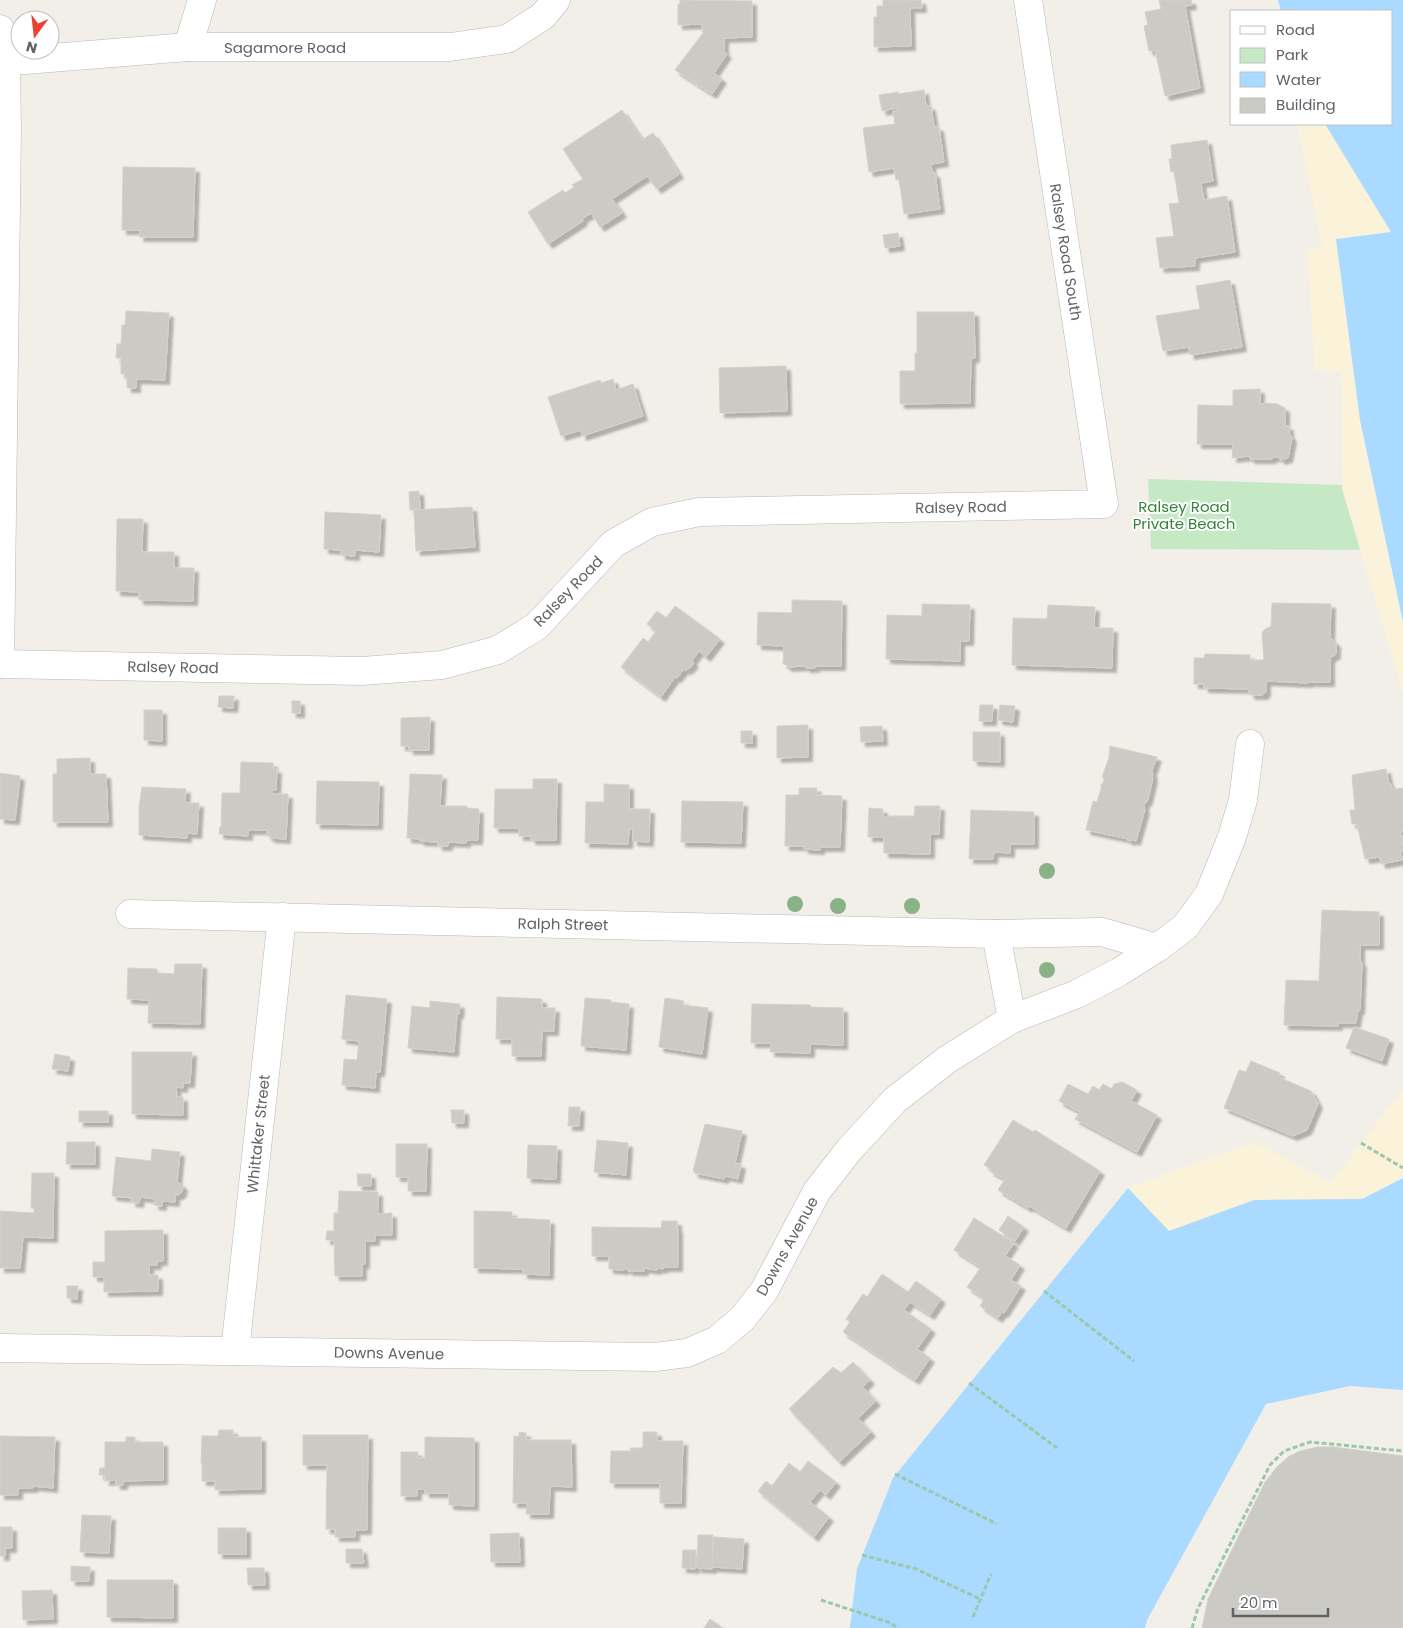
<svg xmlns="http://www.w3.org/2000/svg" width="1403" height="1628" font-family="Poppins,sans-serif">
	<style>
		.green { fill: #c5e8c5 }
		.sand { fill: #fbf3d9 }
		.water { fill: #aadaff }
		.building { fill: #cccac5; stroke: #d6d1c6; filter: url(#shadow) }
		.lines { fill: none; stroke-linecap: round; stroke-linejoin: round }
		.minor-casing { stroke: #b5b8bc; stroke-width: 29 }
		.path { stroke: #9cc7a9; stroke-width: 3; stroke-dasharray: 5 2.5; stroke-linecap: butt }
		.minor { stroke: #fff; stroke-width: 28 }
		.tree { fill: #89b387 }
		.labels { text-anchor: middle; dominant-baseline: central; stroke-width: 4; stroke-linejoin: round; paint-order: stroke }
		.street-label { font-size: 15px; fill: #5f6368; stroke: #fff }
		.park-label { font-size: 15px; fill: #348238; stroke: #fff }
	</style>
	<defs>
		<filter id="shadow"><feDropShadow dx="4.5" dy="4.5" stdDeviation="1" flood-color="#0004"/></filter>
	</defs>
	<rect width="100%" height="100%" fill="#f1efe8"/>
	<!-- green -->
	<polygon class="green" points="1148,479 1342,485 1403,484 1403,550 1151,549"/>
	<!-- sand -->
	<g class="sand">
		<polygon points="1403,57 1403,692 1342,489 1341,372 1315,371 1307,250 1322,246 1297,124 1392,124"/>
		<polygon points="1403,1089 1403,1235 1168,1231 1128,1188 1254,1142 1331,1183"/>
	</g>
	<!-- water -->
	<g class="water">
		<polygon points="1278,0 1403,0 1403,622 1360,420 1336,239 1391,232 1325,124 1392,124 1392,11 1281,11"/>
		<polygon points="1403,1178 1403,1390 1350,1386 1266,1404 1147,1620 1145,1628 850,1628 857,1569 893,1478 1128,1188 1169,1231 1254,1200 1362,1199"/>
	</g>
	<!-- building -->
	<g class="building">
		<polygon points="680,0 752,1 752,37 724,38 724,51 727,54 714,73 722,79 712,94 675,70 703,33 702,24 678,25 678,4 680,4"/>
		<polygon points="883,0 921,0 922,8 910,8 911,46 874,47 874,17 877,17 877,6 883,6"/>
		<polygon points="1159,0 1191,0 1192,5 1185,6 1200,88 1165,96 1155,50 1149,51 1144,26 1148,25 1145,12 1161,9"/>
		<polygon points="924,90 926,106 931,106 934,127 939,127 944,162 931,164 932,173 935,173 940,209 904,214 899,179 896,180 894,168 869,172 863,128 895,124 893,111 897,111 896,108 882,111 879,95 898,92 898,94"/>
		<polygon points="622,110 642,140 653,133 679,174 657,189 647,176 612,199 622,213 600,227 591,213 582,219 583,221 548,244 528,212 563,190 565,193 574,187 572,185 583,179 563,149"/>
		<polygon points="1207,140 1213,181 1201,183 1204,200 1227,196 1235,252 1195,258 1195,266 1160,268 1156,238 1174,236 1169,204 1179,203 1174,171 1171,172 1169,159 1172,159 1171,145"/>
		<polygon points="123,167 195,168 193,237 139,237 140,230 122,230"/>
		<polygon points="898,233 900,246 885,248 883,235"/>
		<polygon points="1230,280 1242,347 1190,355 1189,347 1163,351 1156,316 1200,309 1196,286"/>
		<polygon points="126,311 169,313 165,380 136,379 136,388 127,388 127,377 124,378 125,374 121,374 121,358 116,358 117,344 121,344 122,325 125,325"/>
		<polygon points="917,312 974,312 975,358 971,358 970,403 900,404 900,371 915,371 915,353 917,353"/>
		<polygon points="786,366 787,411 720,413 719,368"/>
		<polygon points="613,379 616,390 633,384 643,416 582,436 581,430 561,436 548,397 600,380 601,383"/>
		<polygon points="1260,389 1260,405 1265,403 1277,404 1285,408 1285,426 1289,426 1289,433 1292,438 1288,458 1280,460 1280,457 1272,457 1272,459 1250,459 1250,456 1232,458 1233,444 1197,444 1198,405 1233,406 1233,390"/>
		<polygon points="419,491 420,509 410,510 409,492"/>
		<polygon points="472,507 475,547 416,551 414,510"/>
		<polygon points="325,512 381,515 379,552 355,550 355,556 341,555 341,550 324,549"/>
		<polygon points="117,519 143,519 142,552 174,552 174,568 194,568 193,601 139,600 139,592 116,591"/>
		<polygon points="792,600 842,601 841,666 814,666 815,668 806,668 806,666 787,667 787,665 783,664 784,646 757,645 758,612 792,613"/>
		<polygon points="1272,603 1331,604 1330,637 1336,643 1336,654 1330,658 1330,682 1308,682 1308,683 1266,681 1266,692 1263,695 1251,695 1248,689 1204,688 1204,684 1194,684 1194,658 1204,658 1205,654 1250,655 1250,660 1264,660 1262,633 1264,630 1271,626"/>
		<polygon points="922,604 970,605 969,641 960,641 960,661 886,659 887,615 922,616"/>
		<polygon points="1048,605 1095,607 1094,628 1113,628 1112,668 1012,665 1013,618 1047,619"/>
		<polygon points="675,606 720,639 706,657 699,651 693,659 692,662 694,663 689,669 688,668 686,671 684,669 677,678 675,677 661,697 621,667 643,638 648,642 656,631 647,624 657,611 666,618"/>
		<polygon points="219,696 234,696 233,708 218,707"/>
		<rect x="292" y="701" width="8" height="12"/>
		<polygon points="980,705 993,705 992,721 979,721"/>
		<polygon points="1000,705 1015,706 1013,722 998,720"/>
		<polygon points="144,710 162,710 162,741 144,740"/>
		<polygon points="430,717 429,750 409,750 409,746 401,746 401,718"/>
		<polygon points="808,725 808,757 777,758 777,726"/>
		<polygon points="882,726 883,741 861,742 860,727"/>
		<rect x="741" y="731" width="11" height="12"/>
		<polygon points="973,732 1000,732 1000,762 973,761"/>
		<polygon points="1110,746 1157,757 1151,773 1153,773 1152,778 1153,778 1148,799 1147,802 1145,801 1144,808 1145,809 1136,841 1131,839 1131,841 1127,840 1128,839 1086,830 1093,801 1097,802 1101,789 1101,784 1103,784 1104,778 1102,777 1109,758"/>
		<polygon points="90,758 90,774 106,774 108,822 53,822 53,774 57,774 57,759"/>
		<polygon points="241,762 273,763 273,769 277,769 276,790 272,790 272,794 288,794 286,839 270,838 270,836 267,836 267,830 248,830 248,836 219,834 220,827 221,827 222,793 240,793"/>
		<polygon points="1386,769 1389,784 1391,784 1392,790 1403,788 1403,831 1401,831 1403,848 1401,852 1402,860 1381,864 1380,857 1365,859 1357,824 1352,824 1350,810 1355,810 1352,775"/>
		<polygon points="0,773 20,776 15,820 0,819"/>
		<polygon points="410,774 442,775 440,806 467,806 467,808 479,809 478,840 466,840 466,843 448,842 448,846 438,846 438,842 420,841 420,839 407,838"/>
		<polygon points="533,779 557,779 556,840 531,840 531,836 519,836 519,828 494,828 495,789 533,789"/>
		<polygon points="317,781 379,782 378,825 316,824"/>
		<polygon points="604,784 629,785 629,809 650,809 649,842 633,841 633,829 629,829 628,844 585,843 586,802 604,802"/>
		<polygon points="142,787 186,789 185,801 186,801 186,803 199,803 197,834 187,833 187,838 139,835 139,807"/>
		<polygon points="799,788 817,788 816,795 842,796 840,847 820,847 820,850 804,849 804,846 785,846 786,795 799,795"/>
		<polygon points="682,801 743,802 741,843 681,842"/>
		<polygon points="915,806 940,806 939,834 930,834 930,854 884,853 884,837 868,837 869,808 883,809 883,818 890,816 914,816"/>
		<polygon points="971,810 1034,812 1034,844 1010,844 1010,853 994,852 993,859 969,859"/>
		<polygon points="1322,910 1379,912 1379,945 1360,945 1360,962 1362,962 1360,1010 1358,1010 1356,1023 1338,1023 1338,1026 1284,1025 1286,980 1319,981"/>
		<polygon points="175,964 202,964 200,1024 148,1023 149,1000 127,999 128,968 157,969 157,973 174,974"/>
		<polygon points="346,995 387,999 380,1072 376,1072 375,1088 342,1085 344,1059 357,1060 359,1041 342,1039"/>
		<polygon points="497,997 542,999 542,1008 555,1008 554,1031 542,1031 541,1056 512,1056 512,1039 496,1039"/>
		<polygon points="585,998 611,1000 611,1002 629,1004 626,1050 581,1046"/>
		<polygon points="665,998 684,1001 683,1005 708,1008 702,1054 659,1047"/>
		<polygon points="430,1001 460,1004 459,1014 457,1014 454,1052 408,1048 412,1006 430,1008"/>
		<polygon points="752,1004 811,1005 810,1007 843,1008 843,1045 810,1044 810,1053 770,1052 771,1043 751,1043"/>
		<polygon points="1354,1027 1389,1039 1382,1061 1346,1048"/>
		<polygon points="132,1052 192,1052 190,1083 183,1083 183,1088 176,1087 177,1097 183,1097 183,1115 132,1114"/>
		<polygon points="55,1054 70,1057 68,1071 52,1069"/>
		<polygon points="1251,1061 1280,1073 1278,1077 1311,1091 1318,1104 1307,1130 1293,1136 1224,1108 1239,1070 1246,1072"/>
		<polygon points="1122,1082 1137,1090 1131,1101 1157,1115 1137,1152 1075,1119 1080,1112 1059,1101 1068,1084 1088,1094 1093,1086 1099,1090 1103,1084 1112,1089 1114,1084"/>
		<polygon points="569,1107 580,1107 579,1126 568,1126"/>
		<polygon points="451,1110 464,1110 464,1123 452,1123"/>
		<rect x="79" y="1111" width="29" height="11"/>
		<polygon points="1013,1120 1033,1132 1035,1130 1100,1171 1066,1228 1029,1206 1028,1208 998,1190 1005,1179 990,1171 991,1169 984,1165"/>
		<polygon points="705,1124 742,1131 735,1163 741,1164 738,1179 725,1176 724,1179 694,1173 695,1171 693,1171"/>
		<polygon points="597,1140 628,1143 626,1175 594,1172"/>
		<polygon points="67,1142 95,1142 95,1164 66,1164"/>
		<polygon points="396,1144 427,1144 426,1191 408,1191 408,1177 396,1177"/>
		<polygon points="528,1145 557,1146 556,1179 527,1178"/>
		<polygon points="152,1149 180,1152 177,1182 180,1183 183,1186 182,1192 179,1195 175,1195 175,1202 162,1201 162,1206 154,1205 155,1199 140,1197 139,1203 131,1202 132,1198 112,1196 116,1157 151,1161"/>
		<polygon points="32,1173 54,1173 53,1238 23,1237 20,1268 0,1268 0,1211 34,1213 34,1208 31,1208"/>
		<polygon points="357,1174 371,1174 371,1186 358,1186"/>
		<polygon points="339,1191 378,1192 378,1214 392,1213 392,1235 375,1235 375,1241 365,1241 365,1264 362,1264 362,1276 335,1276 334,1240 326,1240 327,1231 334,1231 334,1213 338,1213"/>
		<polygon points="474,1211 512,1212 512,1218 550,1220 549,1275 523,1274 523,1269 474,1268"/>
		<polygon points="1008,1216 1024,1227 1015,1241 999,1230"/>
		<polygon points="974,1218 1014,1243 1005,1256 1020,1265 1011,1280 1021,1286 1004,1313 1002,1312 998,1318 980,1306 984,1300 978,1296 979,1295 967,1287 981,1267 954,1250"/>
		<polygon points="662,1221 677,1221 677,1229 678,1228 678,1267 663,1267 663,1269 659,1268 656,1270 644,1268 644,1271 628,1271 628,1268 623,1270 609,1269 609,1256 592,1256 592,1227 661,1228"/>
		<polygon points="163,1230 163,1261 157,1261 157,1265 149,1265 149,1275 158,1275 158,1291 104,1292 104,1277 93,1277 93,1262 105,1262 105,1231"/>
		<polygon points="882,1274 908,1292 916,1281 941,1299 930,1315 910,1302 904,1310 931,1329 917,1349 930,1358 915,1380 843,1332 850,1322 846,1319 863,1294 867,1297"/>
		<polygon points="67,1286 78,1286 77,1299 67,1298"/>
		<polygon points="853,1362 870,1380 863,1387 876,1401 858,1418 871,1432 839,1462 789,1409 833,1367 841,1373"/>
		<polygon points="219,1430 233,1430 233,1437 261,1437 261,1489 215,1490 215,1481 202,1481 202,1463 201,1463 202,1436 218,1436"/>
		<polygon points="519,1432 526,1433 526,1440 571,1440 572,1487 550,1486 549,1514 526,1514 527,1503 513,1503 514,1436 519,1437"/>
		<polygon points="643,1432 657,1432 657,1441 683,1441 681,1503 660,1503 660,1483 610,1483 611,1451 631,1451 630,1448 643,1448"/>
		<polygon points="303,1435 368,1435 367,1530 355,1530 355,1537 335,1537 335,1529 326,1529 327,1465 303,1465"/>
		<polygon points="0,1436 55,1437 53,1488 33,1486 33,1488 18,1488 18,1495 0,1495"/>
		<polygon points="126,1437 135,1437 135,1442 163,1442 163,1480 123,1481 123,1485 116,1485 116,1480 105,1481 105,1475 99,1475 100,1468 105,1468 105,1442 126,1442"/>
		<polygon points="425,1437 474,1438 474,1506 449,1505 449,1493 425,1493 425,1489 417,1489 417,1496 401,1496 401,1452 418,1452 417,1458 425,1458"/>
		<polygon points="1318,1447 1333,1447 1403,1456 1403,1628 1202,1628 1208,1599 1265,1482 1277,1467 1288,1457 1300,1451"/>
		<polygon points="808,1461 836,1482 826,1495 820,1490 810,1502 829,1517 814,1537 758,1491 766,1481 772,1486 789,1463 800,1472"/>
		<polygon points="82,1515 111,1516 109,1553 80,1552"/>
		<polygon points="0,1527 12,1527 12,1548 5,1548 5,1556 0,1556"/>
		<rect x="218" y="1528" width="28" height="26"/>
		<polygon points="519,1533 520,1562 491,1562 490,1534"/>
		<polygon points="698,1535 713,1535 712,1569 697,1568"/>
		<polygon points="714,1537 744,1539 742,1569 712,1567"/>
		<polygon points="346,1549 362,1549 364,1563 346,1563"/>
		<polygon points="683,1550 696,1550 695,1569 682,1568"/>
		<polygon points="71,1566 90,1567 89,1581 71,1581"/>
		<polygon points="247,1568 264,1568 265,1585 248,1585"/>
		<polygon points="107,1580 173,1580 173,1618 107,1617"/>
		<polygon points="52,1590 53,1619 23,1620 22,1591"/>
		<polygon points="710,1619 723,1628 704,1628"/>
	</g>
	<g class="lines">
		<defs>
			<g id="minor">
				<polyline points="0,29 6,62 7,129 0,664"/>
				<polyline points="188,47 202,0"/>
				<polyline points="0,62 188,47 450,47 507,39 543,16 556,0"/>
				<polyline points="0,664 362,671 442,665 498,650 537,626 613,544 652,522 699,512 1104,504 1028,0"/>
				<polyline points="130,914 996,934 1012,1019"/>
				<polyline points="996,934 1102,932 1157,948"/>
				<polyline points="0,1348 655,1357 687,1353 717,1340 742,1319 764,1291 817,1191 849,1150 895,1100 948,1059 1012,1019 1077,994 1119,972 1157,948 1185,927 1209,894 1232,837 1243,800 1250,744"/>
				<polyline points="235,1351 282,917"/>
			</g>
		</defs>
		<!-- minor casing -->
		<use href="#minor" class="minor-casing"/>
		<!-- path -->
		<g class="path">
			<polyline points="1361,1143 1403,1168"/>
			<polyline points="1044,1291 1134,1361"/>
			<polyline points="969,1383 1057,1448"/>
			<polyline points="895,1474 997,1524"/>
			<polyline points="862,1555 916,1569 980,1599"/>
			<polyline points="821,1600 888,1622 898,1628"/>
			<polyline points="973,1617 991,1574"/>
			<polyline points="1192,1628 1198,1608 1270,1465 1284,1451 1310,1442 1403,1451"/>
		</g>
		<!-- minor -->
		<use href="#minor" class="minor"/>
	</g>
	<!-- trees -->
	<g class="tree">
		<circle cx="1047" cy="871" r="8"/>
		<circle cx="795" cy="904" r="8"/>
		<circle cx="838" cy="906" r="8"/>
		<circle cx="912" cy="906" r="8"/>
		<circle cx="1047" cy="970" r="8"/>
	</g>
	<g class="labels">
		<!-- street labels -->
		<g class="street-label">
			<text x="285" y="47">Sagamore Road</text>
			<text transform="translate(1066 252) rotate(81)">Ralsey Road South</text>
			<text transform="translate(961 507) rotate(-1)">Ralsey Road</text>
			<text transform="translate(568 591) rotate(-46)">Ralsey Road</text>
			<text transform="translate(173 667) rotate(1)">Ralsey Road</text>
			<text transform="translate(563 924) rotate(1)">Ralph Street</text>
			<text transform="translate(258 1134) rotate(-84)">Whittaker Street</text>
			<text transform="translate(787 1246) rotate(-61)">Downs Avenue</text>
			<text transform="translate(389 1353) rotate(1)">Downs Avenue</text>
		</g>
		<!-- park labels -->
		<g class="park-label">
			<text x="1184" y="506">Ralsey Road<tspan x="1184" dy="17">Private Beach</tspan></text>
		</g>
	</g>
	<!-- legend -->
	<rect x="1230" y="10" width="162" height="115" fill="#ffffff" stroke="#bfc1c3"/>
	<rect x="1240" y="26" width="25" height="8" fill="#ffffff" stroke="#bfc1c3"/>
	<text x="1276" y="35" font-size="15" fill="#5f6368">Road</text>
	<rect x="1240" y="48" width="25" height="15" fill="#c5e8c5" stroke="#bfc1c3"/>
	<text x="1276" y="60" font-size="15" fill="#5f6368">Park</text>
	<rect x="1240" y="72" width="25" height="15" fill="#aadaff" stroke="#bfc1c3"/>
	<text x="1276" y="85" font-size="15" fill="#5f6368">Water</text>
	<rect x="1240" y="98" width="25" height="15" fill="#cccac5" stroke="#bfc1c3"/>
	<text x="1276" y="110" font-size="15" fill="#5f6368">Building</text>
	<!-- north arrow -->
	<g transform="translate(35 35) rotate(195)"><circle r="24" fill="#ffffff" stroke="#bfc1c3"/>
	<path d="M0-4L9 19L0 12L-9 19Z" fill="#ea4335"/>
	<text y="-8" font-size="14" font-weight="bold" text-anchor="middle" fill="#5f6368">N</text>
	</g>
	<!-- scale -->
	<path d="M1233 1608v8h95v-8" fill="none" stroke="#5f6368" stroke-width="2.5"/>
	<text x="1240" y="1608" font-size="15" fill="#5f6368" stroke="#ffffff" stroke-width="4" paint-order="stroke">20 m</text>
</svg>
